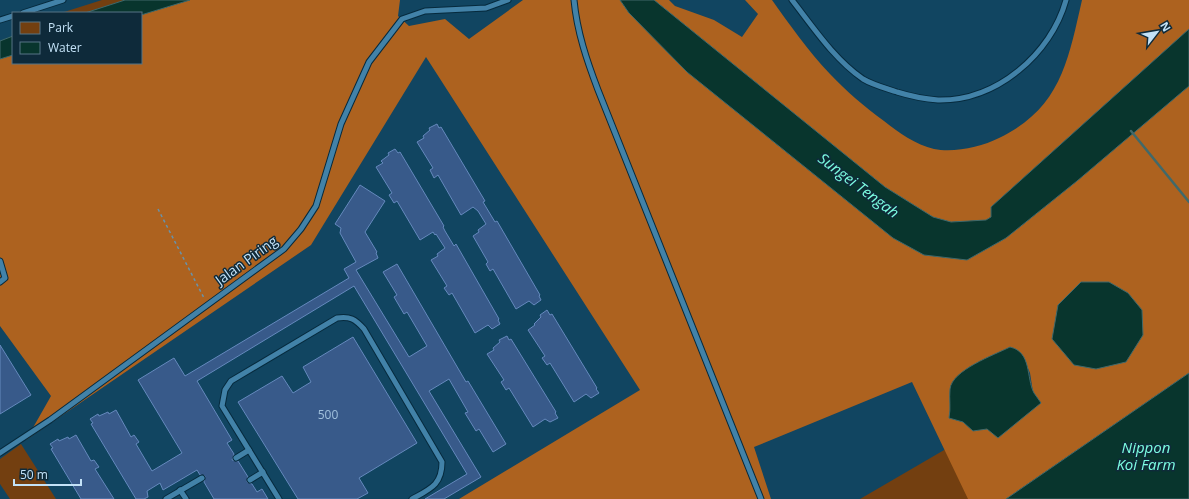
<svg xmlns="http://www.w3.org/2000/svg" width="1189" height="499" font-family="'Open Sans',sans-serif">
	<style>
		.green { fill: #733f10 }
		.forest { fill: #ad621f; fill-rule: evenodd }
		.water { fill: #08352d; stroke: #40696a }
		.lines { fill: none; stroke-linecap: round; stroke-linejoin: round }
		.stream { stroke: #40696a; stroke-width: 2.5 }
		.building { fill: #385a8a; stroke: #6589bd }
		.lane-casing { stroke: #062a3d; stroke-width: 7 }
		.path { stroke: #6892aa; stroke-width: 1.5; stroke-dasharray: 3 3; stroke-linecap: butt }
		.lane { stroke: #4282a8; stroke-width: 5 }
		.labels { text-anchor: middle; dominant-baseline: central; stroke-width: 3; stroke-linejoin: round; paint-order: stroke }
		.number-label { font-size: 12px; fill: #a0c0dc }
		.street-label { font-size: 14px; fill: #c3e2f7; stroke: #0e2a3a }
		.water-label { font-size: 15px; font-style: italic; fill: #7cfee1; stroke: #0e2a3a }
	</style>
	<rect width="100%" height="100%" fill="#114561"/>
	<!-- green -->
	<g class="green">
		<polygon points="102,0 125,0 85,13 61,13"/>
		<polygon points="21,444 56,499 10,499 0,484 0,459"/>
		<polygon points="951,446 981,499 860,499"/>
	</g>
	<!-- forest -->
	<g class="forest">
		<path d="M190 0H400L398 16 409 26 445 19 469 39 523 0H620L629 13 687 72 893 238 924 255 967 260 1006 238 1077 181 1189 86V373L1006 499H968L912 382 754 447 771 499H459L640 390 426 57 311 245 26 440 51 396 0 326V59L13 55V63H141V15ZM1023 357 1030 373 1033 392 1041 403 973 431 963 422 949 418 951 408 950 389Z"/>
		<path d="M654 0H669L675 6 714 20 742 37 758 14 745 0H772C790 25 808 51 830 74 846 91 865 107 884 121 898 132 916 145 934 149 954 153 981 147 999 138 1061 108 1068 61 1082 0H1189V29L991 207V217L986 220 951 222 933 217 885 187Z"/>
	</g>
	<!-- water -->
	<g class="water">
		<polygon points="125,0 190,0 141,15 141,13 85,13"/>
		<polygon points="620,0 654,0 885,187 933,217 951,222 986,220 991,217 991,207 1189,29 1189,86 1077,181 1006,238 967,260 924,255 893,238 687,72 629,13"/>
		<polygon points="13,36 13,55 0,59 0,41"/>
		<polygon points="1081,282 1109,282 1128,293 1142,310 1143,335 1126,362 1096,369 1074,365 1052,339 1058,305"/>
		<path d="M1010 347C1032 352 1026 378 1034 393 1036 396 1039 400 1041 403L998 438 987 429 973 431 963 422 949 418C951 408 949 399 950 389 952 370 994 355 1010 347Z"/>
		<polygon points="1189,373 1189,499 1006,499"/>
	</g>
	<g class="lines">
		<!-- stream -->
		<polyline class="stream" points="1131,131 1189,202"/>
	</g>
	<!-- building -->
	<g class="building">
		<polygon points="437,124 439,128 441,127 485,201 483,202 495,222 497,221 540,295 539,296 541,300 534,305 529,301 516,309 493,269 490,271 486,264 488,262 473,236 479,232 478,230 486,224 478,211 473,207 461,215 438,175 434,178 430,170 433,168 417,142 424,138 423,136 430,130 429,128"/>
		<polygon points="395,149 398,153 400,152 444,226 443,227 445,231 454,246 456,244 499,319 498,320 500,324 492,329 488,325 475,333 452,293 449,295 444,288 447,286 431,260 438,256 437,254 445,248 436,234 435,235 433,232 420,240 397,201 394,203 389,195 392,193 376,167 383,163 381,161 389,155 388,153"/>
		<polygon points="360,185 385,201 365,232 377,252 376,253 378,258 356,270 409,357 427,346 407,312 404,314 394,297 397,295 383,272 397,264 466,382 468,381 506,444 493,452 479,429 476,431 465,413 468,412 449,379 429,391 481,477 444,499 425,499 467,474 354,286 197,381 232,440 227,443 234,454 232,460 238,461 248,477 247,482 252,484 257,492 262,489 268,499 214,499 204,482 205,476 200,475 197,470 163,490 160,483 147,491 148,497 144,499 136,499 91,424 93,423 90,419 98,414 99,416 108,412 109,414 116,410 131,437 134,435 139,442 136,444 152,471 182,453 138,380 174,358 185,376 349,278 344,269 356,262 340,233 341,228 335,224"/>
		<polygon points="547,310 550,315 552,314 597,388 596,389 599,393 591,398 586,394 574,402 550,363 547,365 542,358 545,356 528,330 535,325 534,324 541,317 540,315"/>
		<polygon points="507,336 509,340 511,339 556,412 555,413 558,418 550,422 545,419 533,427 509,388 506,390 501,382 504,380 487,354 494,350 493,348 500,342 499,340"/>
		<polygon points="353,337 417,443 359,478 368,493 357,499 298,499 238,402 282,376 293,393 311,382 303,367"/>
		<polygon points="0,345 31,395 0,414"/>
		<polygon points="76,435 91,461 94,460 99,467 95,469 114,499 81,499 51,449 53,448 50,444 58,439 59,441 68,437 69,439"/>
	</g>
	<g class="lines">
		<defs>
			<g id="lane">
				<path d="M574 0C577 32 587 61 598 90L761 499"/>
				<path d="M792 0C813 27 834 59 863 79 873 85 885 88 897 92 910 96 925 99 938 100 997 101 1051 54 1066 0"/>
				<polyline points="23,13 63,0"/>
				<polyline points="0,20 13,16"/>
				<polyline points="0,261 5,278 0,282"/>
				<polyline points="0,453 50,420 284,249 301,229 316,206 341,124 369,62 402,19 425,11 486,8 508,0"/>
				<polyline points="236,458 249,450"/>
				<polyline points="250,480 263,472"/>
				<polyline points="180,490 186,499"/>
				<polyline points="166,499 202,478"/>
				<path d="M279 499 222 406 225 390 231 381 337 318C350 316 355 319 364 329L442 462C442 485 430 489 412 499"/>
			</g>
		</defs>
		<!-- lane casing -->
		<use href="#lane" class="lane-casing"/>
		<!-- path -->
		<polyline class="path" points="158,209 204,298"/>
		<!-- lane -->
		<use href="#lane" class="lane"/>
	</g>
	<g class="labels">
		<!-- number labels -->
		<g class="number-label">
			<text x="328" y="414">500</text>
		</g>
		<!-- street labels -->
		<g class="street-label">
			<text transform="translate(246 260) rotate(-36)">Jalan Piring</text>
		</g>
		<!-- water labels -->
		<g class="water-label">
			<text transform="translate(859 185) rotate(37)">Sungei Tengah</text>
			<text x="1146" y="447">Nippon<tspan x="1146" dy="17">Koi Farm</tspan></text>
		</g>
	</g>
	<!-- legend -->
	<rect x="12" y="12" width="130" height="52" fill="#0e2a3a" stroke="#567486"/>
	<rect x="20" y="22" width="20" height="12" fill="#733f10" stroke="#567486"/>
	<text x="48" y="32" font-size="12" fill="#c3e2f7">Park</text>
	<rect x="20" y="42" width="20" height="12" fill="#08352d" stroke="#567486"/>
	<text x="48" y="52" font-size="12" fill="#c3e2f7">Water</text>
	<!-- north arrow -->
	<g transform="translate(1157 32) rotate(59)" stroke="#0e2a3a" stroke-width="3" paint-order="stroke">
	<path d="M0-3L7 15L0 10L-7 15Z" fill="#c3e2f7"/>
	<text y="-6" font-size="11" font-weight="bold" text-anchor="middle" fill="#c3e2f7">N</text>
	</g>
	<!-- scale -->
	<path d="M14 479v6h67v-6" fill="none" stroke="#c3e2f7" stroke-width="2"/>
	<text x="20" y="479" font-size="12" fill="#c3e2f7" stroke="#0e2a3a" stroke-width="3" paint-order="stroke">50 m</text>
</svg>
